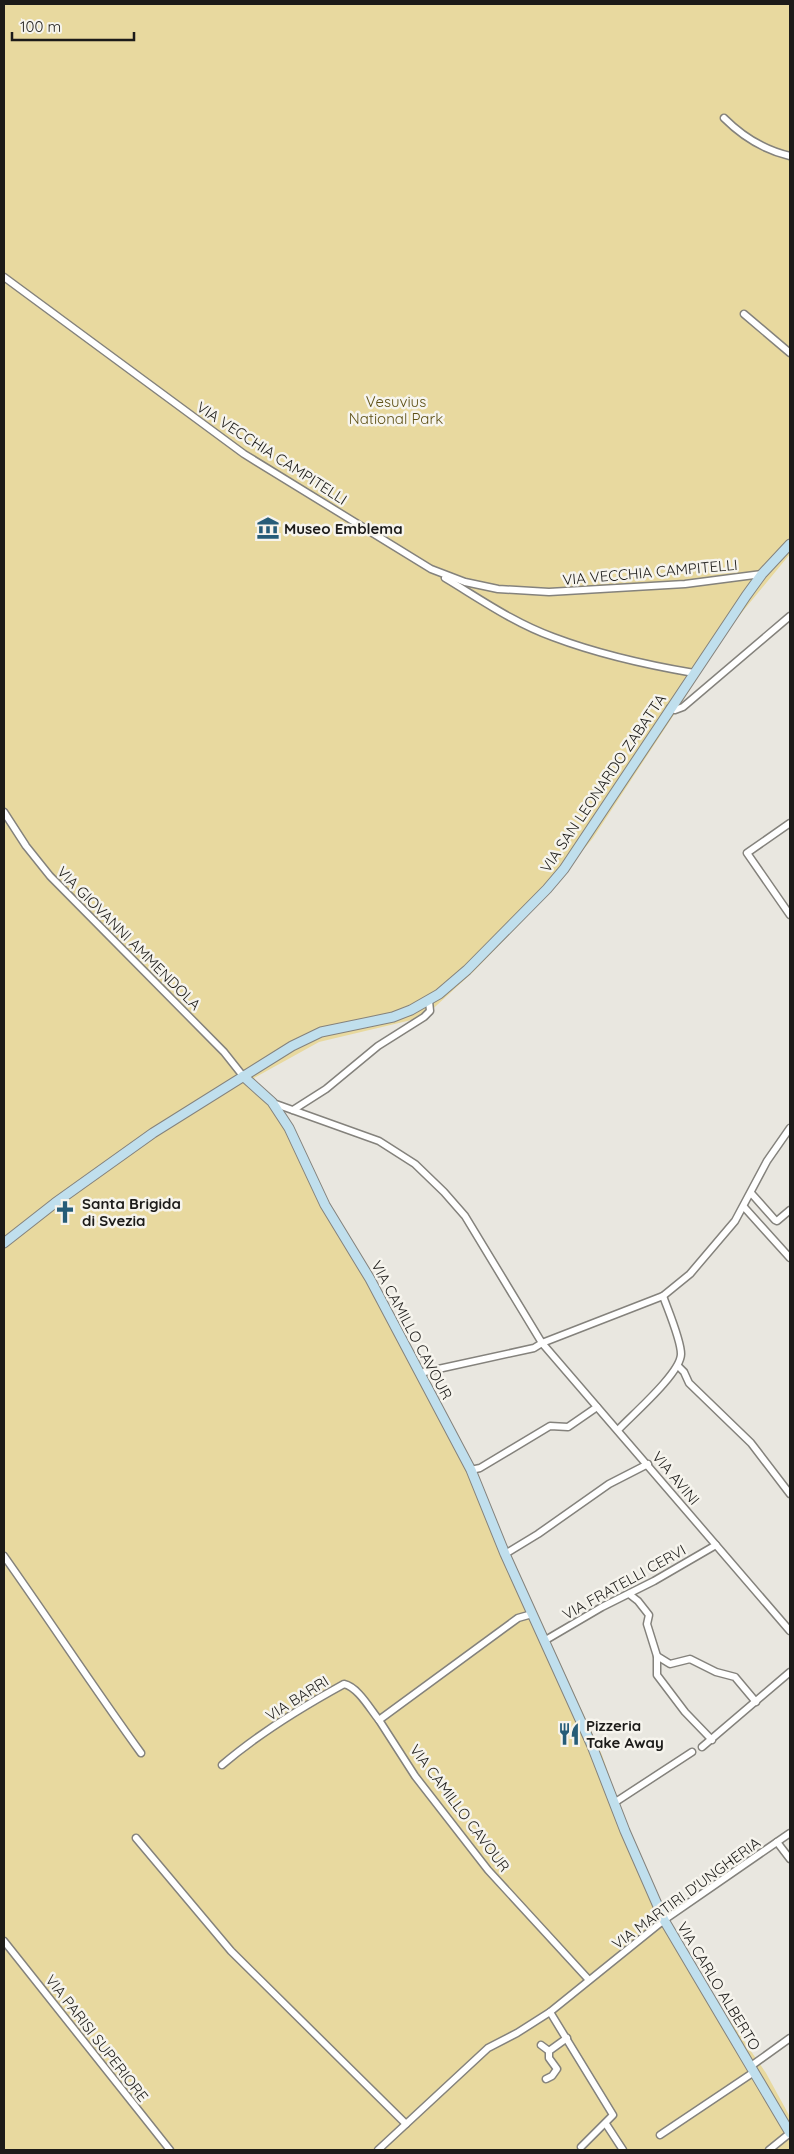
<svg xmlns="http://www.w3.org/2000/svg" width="794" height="2154" font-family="Quicksand,sans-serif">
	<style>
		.green { fill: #e8d99f }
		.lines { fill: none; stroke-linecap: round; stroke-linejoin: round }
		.street-casing { stroke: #84827c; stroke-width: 9 }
		.secondary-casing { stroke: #84827c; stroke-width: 11 }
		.street { stroke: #fff; stroke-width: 6 }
		.secondary { stroke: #c0dfed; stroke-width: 9 }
		.labels { text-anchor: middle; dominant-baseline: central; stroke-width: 5; stroke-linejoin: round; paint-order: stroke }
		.park-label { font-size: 15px; fill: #5d4f14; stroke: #f6f4ed }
		.street-label { font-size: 15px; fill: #1c1b19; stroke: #f6f4ed }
		.poi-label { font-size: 15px; font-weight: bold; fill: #1c1b19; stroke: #f6f4ed; text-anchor: start }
	</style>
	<rect width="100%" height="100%" fill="#e9e7e0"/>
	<!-- green -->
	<polygon class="green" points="4,4 790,4 790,554 724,634 679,707 593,838 534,909 474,971 424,1017 319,1042 254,1078 287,1120 310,1169 391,1310 463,1450 602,1755 629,1833 664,1914 728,2018 766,2073 790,2117 790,2150 4,2150"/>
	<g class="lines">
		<defs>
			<g id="street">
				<path d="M724 118C743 137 764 150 790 156"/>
				<polyline points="4,277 244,454 431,569 465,582 498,589 549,592 685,584 762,574"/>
				<polyline points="744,314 790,353"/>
				<path d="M445 578C480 599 514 623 553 637 598 654 647 665 694 673"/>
				<polyline points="670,708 675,710 683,707 790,616"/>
				<polyline points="4,812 26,846 50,876 224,1052 243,1076"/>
				<polyline points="790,915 747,853 790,823"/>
				<polyline points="273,1103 379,1141 415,1164 444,1192 465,1216 542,1343 790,1631"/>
				<polyline points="293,1110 326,1089 378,1046 424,1017 430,1011 429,1001"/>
				<polyline points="751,1193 775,1220 777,1221 790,1210"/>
				<polyline points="744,1207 790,1258"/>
				<polyline points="678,1366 684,1372 689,1383 751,1443 790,1494"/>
				<polyline points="420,1373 534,1348 542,1343 663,1296 690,1274 735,1221 767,1161 790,1128"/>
				<path d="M618 1430C632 1415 681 1373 681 1354 681 1340 668 1310 663 1296"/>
				<polyline points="471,1470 480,1468 550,1426 568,1427 597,1407"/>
				<polyline points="505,1554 538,1534 609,1484 648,1464"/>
				<path d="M4 1556C50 1621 94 1688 141 1753"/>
				<polyline points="629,1594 638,1601 649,1615 647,1624 657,1656 657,1675 685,1712 712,1740"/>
				<polyline points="532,1614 518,1618 379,1720 415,1776 488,1870 589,1980"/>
				<polyline points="544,1641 602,1607 654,1581 716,1545"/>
				<polyline points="657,1656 670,1664 690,1659 716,1672 735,1677 756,1702"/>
				<polyline points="702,1747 790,1672"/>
				<path d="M222 1765C258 1734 302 1707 344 1684 358 1687 370 1709 379 1720"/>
				<polyline points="614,1803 692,1752"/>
				<polyline points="136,1838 231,1951 406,2124"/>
				<polyline points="777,1842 790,1859"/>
				<polyline points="4,1941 170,2150"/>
				<polyline points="550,2012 613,2115 581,2147"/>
				<polyline points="541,2045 549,2051"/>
				<polyline points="751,2066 790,2038"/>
				<polyline points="546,2079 552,2076 557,2069 549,2058 549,2051 567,2038"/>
				<polyline points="606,2124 623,2150"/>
				<polyline points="660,2135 754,2072"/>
				<polyline points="378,2150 488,2048 517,2033 550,2012 664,1920 790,1833"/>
				<polyline points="769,2150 790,2133"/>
			</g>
			<g id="secondary">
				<polyline points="243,1076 272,1102 289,1128 325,1205 370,1279 471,1470 505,1554 592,1746 625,1831 664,1920 790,2133"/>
				<polyline points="4,1243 55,1203 153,1133 292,1046 321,1032 393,1017 411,1010 439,994 467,970 547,889 564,869 746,596 762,574 790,544"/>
			</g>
		</defs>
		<!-- street casing -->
		<use href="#street" class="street-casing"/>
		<!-- secondary casing -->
		<use href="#secondary" class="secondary-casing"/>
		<!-- street -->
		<use href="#street" class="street"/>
		<!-- secondary -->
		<use href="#secondary" class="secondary"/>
	</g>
	<!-- icons -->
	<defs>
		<symbol id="museum-bare" viewBox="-9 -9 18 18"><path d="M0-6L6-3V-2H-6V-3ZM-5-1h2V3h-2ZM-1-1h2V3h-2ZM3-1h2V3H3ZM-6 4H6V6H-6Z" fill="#265c78" stroke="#f6f4ed" stroke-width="2.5" paint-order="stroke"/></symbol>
		<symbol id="church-bare" viewBox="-9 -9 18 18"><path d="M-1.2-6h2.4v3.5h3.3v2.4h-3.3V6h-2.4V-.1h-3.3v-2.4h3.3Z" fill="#265c78" stroke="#f6f4ed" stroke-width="2.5" paint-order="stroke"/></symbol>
		<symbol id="restaurant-bare" viewBox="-9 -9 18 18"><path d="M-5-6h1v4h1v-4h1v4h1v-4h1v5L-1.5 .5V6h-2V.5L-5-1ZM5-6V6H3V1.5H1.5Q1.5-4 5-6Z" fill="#265c78" stroke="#f6f4ed" stroke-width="2.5" paint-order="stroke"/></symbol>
	</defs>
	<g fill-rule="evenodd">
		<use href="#museum-bare" x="252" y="512" width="32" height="32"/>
		<use href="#church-bare" x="49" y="1196" width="32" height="32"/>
		<use href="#restaurant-bare" x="553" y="1718" width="32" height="32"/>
	</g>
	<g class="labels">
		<!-- park labels -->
		<g class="park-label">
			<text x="396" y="401">Vesuvius<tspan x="396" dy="17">National Park</tspan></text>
		</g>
		<!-- street labels -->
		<g class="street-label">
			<text transform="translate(272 453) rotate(33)">VIA VECCHIA CAMPITELLI</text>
			<text transform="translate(650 572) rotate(-5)">VIA VECCHIA CAMPITELLI</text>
			<text transform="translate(603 783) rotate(-56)">VIA SAN LEONARDO ZABATTA</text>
			<text transform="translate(129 938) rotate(45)">VIA GIOVANNI AMMENDOLA</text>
			<text transform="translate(412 1330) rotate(62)">VIA CAMILLO CAVOUR</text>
			<text transform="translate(676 1478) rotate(50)">VIA AVINI</text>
			<text transform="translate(624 1582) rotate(-29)">VIA FRATELLI CERVI</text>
			<text transform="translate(297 1698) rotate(-32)">VIA BARRI</text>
			<text transform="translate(460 1808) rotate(53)">VIA CAMILLO CAVOUR</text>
			<text transform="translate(686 1893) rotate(-36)">VIA MARTIRI D'UNGHERIA</text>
			<text transform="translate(719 1986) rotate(59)">VIA CARLO ALBERTO</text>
			<text transform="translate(97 2038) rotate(52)">VIA PARISI SUPERIORE</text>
		</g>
		<!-- poi labels -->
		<g class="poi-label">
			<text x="284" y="528">Museo Emblema</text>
			<text x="82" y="1203">Santa Brigida<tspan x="82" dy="17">di Svezia</tspan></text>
			<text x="586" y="1725">Pizzeria<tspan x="586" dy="17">Take Away</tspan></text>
		</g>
	</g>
	<!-- border -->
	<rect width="794" height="2154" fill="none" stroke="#1c1b19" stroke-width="10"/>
	<!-- scale -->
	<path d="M12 32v8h122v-8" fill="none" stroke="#1c1b19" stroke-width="2.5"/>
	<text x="20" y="32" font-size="15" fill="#1c1b19" stroke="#f6f4ed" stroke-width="4" paint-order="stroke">100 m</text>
</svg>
